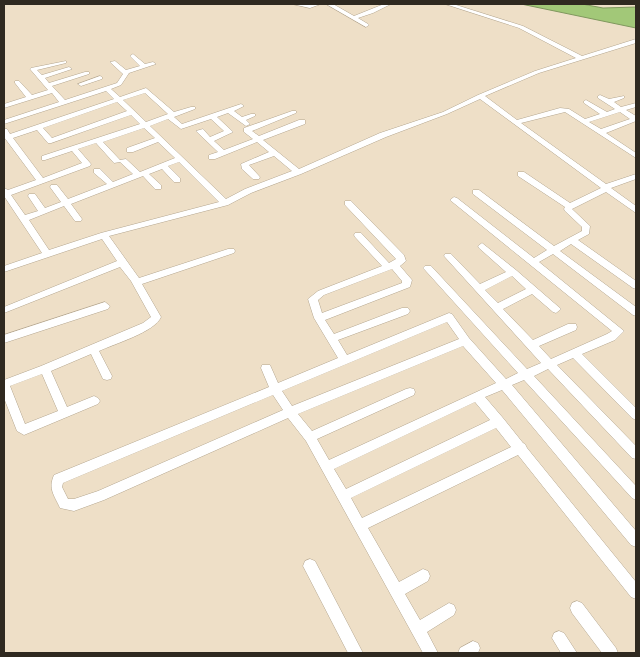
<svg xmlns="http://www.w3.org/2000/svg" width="640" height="657" font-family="'DM Sans',sans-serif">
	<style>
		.water { fill: #a2c878; stroke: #80985e }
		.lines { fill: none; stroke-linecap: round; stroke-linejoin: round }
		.minor-casing { stroke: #b4a68f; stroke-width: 1 }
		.minor { fill: #fff; fill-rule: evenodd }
	</style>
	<rect width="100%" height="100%" fill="#eedfc7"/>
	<!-- water -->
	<polygon class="water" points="521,4 582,4 603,8 636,7 636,28"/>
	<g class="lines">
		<defs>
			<g id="minor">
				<polygon points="292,4 321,4 310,8"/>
				<polygon points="326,4 333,4 354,16 384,4 391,4 373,13 358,18 368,24 369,25 366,27"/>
				<path d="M445 4H453L523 26 582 56 636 39V43L539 73 485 96 517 120 560 108 569 109 585 119 600 114 584 103V101L586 100 607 112 615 109 598 98V96L600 95 609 99 624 96V98L614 102 621 107 636 103V107L626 110 636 116V121L606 133 636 153V158L565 112 521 123 606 184 636 174V179L611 188 636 206V213L606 192 572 209 590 226 589 234 578 240 636 281V289L633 288 571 244 560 251 636 307V316L633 315 553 254 539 262 624 331 615 340 582 354 636 408V420L632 418 573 358 557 365 636 446V459L632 458 548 369 534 376 636 486V500L632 498 524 380 512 385 636 531V547L631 545 502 390 485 397 503 418 523 443 525 444 527 448 636 582V599L631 597 518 455 368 528 399 582 423 569 428 571 430 576 428 581 405 594 420 620 449 603 454 605 456 610 454 615 427 632 438 653H423L306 441 288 418 104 500 74 511 60 508C54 495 48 489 54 475L269 387 261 368 262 365H270L278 383 338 358 314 318 308 299 318 291 382 266 355 237 354 235 355 233H361L389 263 396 259 345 205V201H351L404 255 406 261 400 266 412 280 410 287 325 320 334 334 402 308H408L410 311 408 314 338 340 347 355 449 313 452 314 469 338 506 379 518 373 425 270 423 268 425 266H431L527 369 541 363 444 256 445 254H451L480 284 506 272 479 248 478 246 482 243 516 270 561 309 556 313 553 312 532 294 503 309 533 340 568 324H576L577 327 576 330 539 346 551 359 607 334 612 331 450 200 454 197 457 198 534 258 547 250 473 194V190H479L554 246 582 231V227L565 211 564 209 565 207 518 176V172H524L570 203 601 188 480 99 447 114 386 137 301 174 251 193 228 205 109 236 139 278 228 249H234L235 251 234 253 142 284 161 317C155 332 114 344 99 351L112 376 111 379 107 380 103 379 91 354 51 371 67 407 94 396 98 398 100 401 98 404 24 435 17 431 4 398V380L41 366 143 323 151 317 131 281 120 267 4 313V307L117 261 102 239 4 272V266L42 253 4 196V188L8 190 36 180 4 137V129H7L10 134 114 99 106 91 4 124V120L59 102 52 93 4 108V104L26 97 15 83V81H19L32 95 48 90 30 69 31 68 66 61V63L37 70 42 75 69 67 72 69 45 78 49 83 85 72H89V74L52 86 65 100 117 83 123 74 110 62 115 61 126 70 140 66 130 56 133 54 145 64 153 62 156 64 129 73 121 85 111 89 120 97 146 88 174 112 191 107H195V109L174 117 182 124 241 104 244 106 234 111 242 117 251 114H255V116L246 120 250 124 246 126 228 113 217 117 233 132 214 141 224 150 253 139 244 132V128L292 111H296V113L252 131 259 136 299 120H305V124L263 140 299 169 380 133 443 112 478 95 535 71 576 58 519 28ZM145 93 168 114 146 122 123 100ZM117 102 127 111 52 138 43 128ZM620 112 630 119 601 129 589 122ZM131 115 140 124 42 156V160H45L72 151 82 163 43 178 13 138 37 130 48 143H51ZM168 119 181 129 211 119 224 131 210 137 203 129 196 131 218 152 209 155V159H215L257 142 269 152 241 164 242 169 253 179H259L260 177 249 165 274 156 292 171 245 189 226 199 150 126ZM144 128 155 138 127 148V152H133L158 142 175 158 140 172 126 159 120 160 103 142ZM96 143 114 163 120 162 133 174 113 182 100 169H94V173L107 184 68 199 57 185H51L50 187 61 202 45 208 35 194H29L28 196 38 211 25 215 11 195 90 166 91 164 78 149ZM179 162 219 202 101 233 49 250 29 220 64 206 75 221H81L82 219 71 204 143 176 155 189H161V185L149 174 162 169 174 182H180V178L168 166ZM392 269 402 281V283L322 313 318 300 324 295ZM512 276 526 289 498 303 485 290ZM447 322 459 339 292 406 282 391ZM463 346 496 383 329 460 317 439 414 395 415 392 414 389 410 388 406 389 312 431 298 414ZM42 374 58 411 25 424 10 386ZM273 395 283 410 98 491 74 499H68L62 487 63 483ZM475 402 490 420 346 489 334 469ZM496 428 511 447 362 518 351 498Z"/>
				<polygon points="100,76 102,77 102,79 81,86 78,84"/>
				<polygon points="105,302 110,306 108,309 4,343 4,335"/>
				<polygon points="310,559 315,561 363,653 348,653 303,566 305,561"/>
				<polygon points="577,601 582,603 616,648 618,653 602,653 572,613 570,608 572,603"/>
				<polygon points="559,631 564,633 577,653 561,653 552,638 554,633"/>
				<polygon points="473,641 478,643 480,648 478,653 458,653 460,648"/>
			</g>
		</defs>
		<!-- minor casing -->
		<use href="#minor" class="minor-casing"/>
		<!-- minor -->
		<use href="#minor" class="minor"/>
	</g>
	<!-- border -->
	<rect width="640" height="657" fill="none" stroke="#2f2920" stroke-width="10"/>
</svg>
